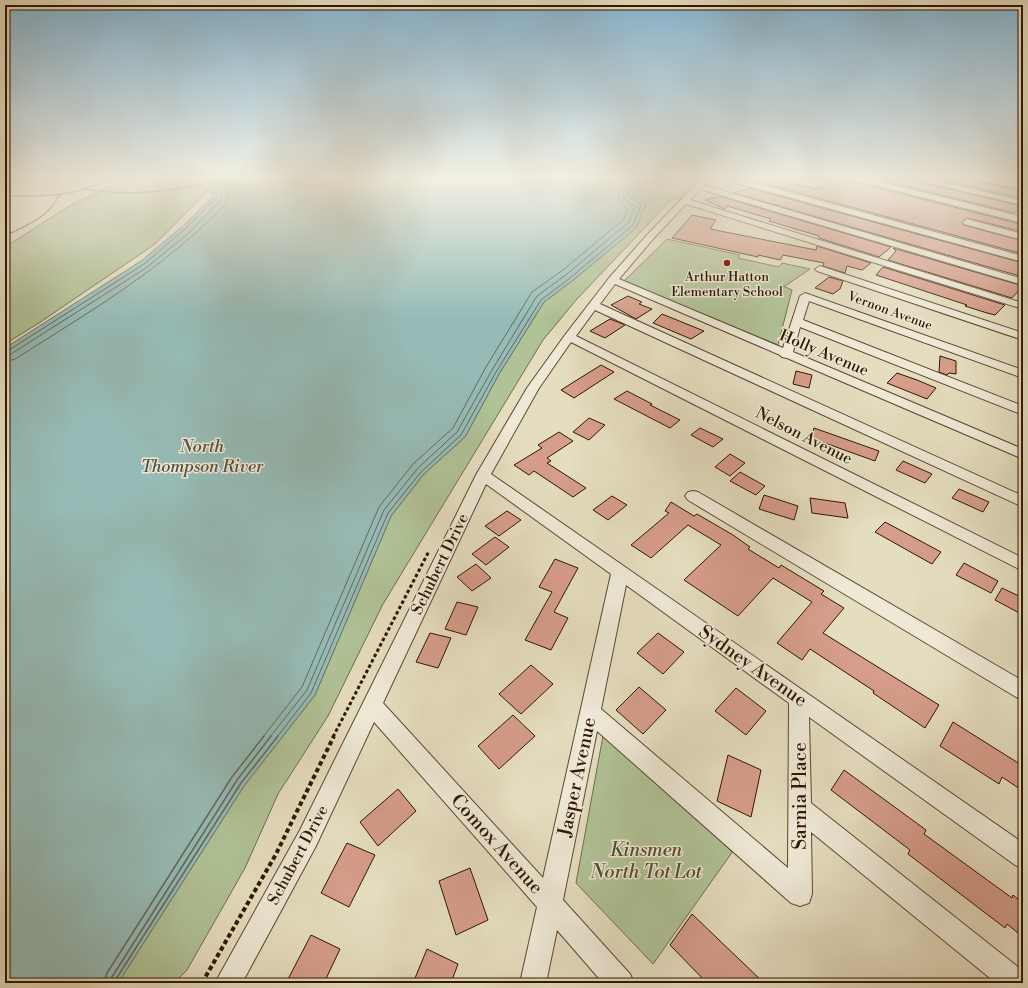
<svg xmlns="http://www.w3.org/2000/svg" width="1028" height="988" font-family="'Libre Bodoni',serif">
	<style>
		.green { fill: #b0c296; stroke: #706c4b }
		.water { fill: #96bbb6; stroke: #6d796d }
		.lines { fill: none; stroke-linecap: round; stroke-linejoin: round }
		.shore-far1 { stroke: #63695b; stroke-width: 1 }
		.shore { stroke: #63695b; stroke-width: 1.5 }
		.building { fill: #d69d8a; stroke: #301700 }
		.minor-casing { stroke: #5d4830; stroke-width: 2 }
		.path-far2 { stroke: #301700; stroke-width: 1.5; stroke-dasharray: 1.5 1; stroke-linecap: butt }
		.path-far1 { stroke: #301700; stroke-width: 3; stroke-dasharray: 3.5 2.5; stroke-linecap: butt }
		.path { stroke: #301700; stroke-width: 4; stroke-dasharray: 4.5 3; stroke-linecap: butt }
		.minor { fill: #eee9d6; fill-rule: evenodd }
		.poi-dot { fill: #8f2418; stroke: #eee9d6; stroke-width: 1.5 }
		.labels { text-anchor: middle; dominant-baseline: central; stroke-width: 3; stroke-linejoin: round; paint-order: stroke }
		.far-poi-label { font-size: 13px; fill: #301700; stroke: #eee9d6 }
		.far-street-label { font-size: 13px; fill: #301700; stroke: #eee9d6 }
		.street-label { font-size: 16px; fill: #301700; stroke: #eee9d6 }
		.water-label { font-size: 17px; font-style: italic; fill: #545040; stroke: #eee9d6 }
		.near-street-label { font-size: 19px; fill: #301700; stroke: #eee9d6 }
		.near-park-label { font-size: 19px; font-style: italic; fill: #564a2d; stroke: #eee9d6 }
	</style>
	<rect width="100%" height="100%" fill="#e5ddc0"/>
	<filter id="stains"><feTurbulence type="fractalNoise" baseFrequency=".005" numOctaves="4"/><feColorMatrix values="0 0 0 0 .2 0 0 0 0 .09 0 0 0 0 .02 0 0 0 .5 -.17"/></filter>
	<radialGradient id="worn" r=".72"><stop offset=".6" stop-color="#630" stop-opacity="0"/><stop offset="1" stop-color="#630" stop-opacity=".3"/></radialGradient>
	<!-- green -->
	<g class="green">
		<polygon points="104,179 199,179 198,185 209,190 155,244 39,323 5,344 5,247 71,205 113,185"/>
		<path d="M651 179H696L680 199H672L577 299 543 340 383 604 328 716 278 794 245 868 187 970 174 983H118L244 786 315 695 391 516 424 474 465 437 499 374 544 302 572 281 636 228 632 193C636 187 646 185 651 179Z"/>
		<polygon points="667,239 740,255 738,258 779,267 782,263 810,269 785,286 783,286 792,290 778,345 624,281"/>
		<polygon points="603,736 733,851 653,964 576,883"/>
	</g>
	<!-- water -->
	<path class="water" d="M203 179H651C646 185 637 187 632 193L646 204 636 228 572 281 544 302 499 374 465 437 424 474 391 516 315 695 244 786 118 983H5V348L141 261 184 225 213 196 210 188 201 182Z"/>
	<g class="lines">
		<!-- shore-far1 -->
		<g class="shore-far1">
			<polyline points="5,351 9,350 144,264 186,228 217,197 214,186 206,179"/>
			<path d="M5 356 11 354 146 268 190 232 221 200C223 191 219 184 212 179"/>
			<path d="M5 362 15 359C91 311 161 270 225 205 230 196 227 188 222 179"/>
			<path d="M263 737 302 687 379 507 413 464 453 428 486 367 532 292 563 270 624 219 627 209C617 199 615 190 624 179"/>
			<polyline points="270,737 307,690 384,510 418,468 457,432 492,370 537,296 567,274 629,222 635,207 625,199 623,191 627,184 636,179"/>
			<polyline points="277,737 311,693 388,513 421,472 461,435 496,372 541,300 570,278 633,225 641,205 629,196 628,192 631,187 646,179"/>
		</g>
		<!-- shore -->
		<g class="shore">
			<polyline points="104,983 107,973 232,777 264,736"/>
			<polyline points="110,983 112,977 237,780 271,736"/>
			<polyline points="115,983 116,979 241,783 278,736"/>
		</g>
	</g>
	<!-- building -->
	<g class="building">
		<polygon points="766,179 774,179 816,189 836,179 843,179 1005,220 1023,225 1023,232 967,218 962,222 964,225 1023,241 1023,254 759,182"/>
		<polygon points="883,179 897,179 909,182 910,179 918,179 920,182 1022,206 1014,213 881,180"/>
		<polygon points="938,179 967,179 1008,188 1023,192 1023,199"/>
		<polygon points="749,188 1023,263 1023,277 734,193"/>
		<polygon points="719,196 891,247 879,257 819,238 819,236 769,221 771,219 727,206 725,209 705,200"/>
		<polygon points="692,215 716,220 710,229 816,250 817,246 871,263 862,270 847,266 845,273 823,266 824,263 783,255 780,260 758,255 758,257 672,238"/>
		<polygon points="893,248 1023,286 1012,298 888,260 896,251"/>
		<polygon points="883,267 1005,305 995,315 987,313 965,306 967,305 876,275"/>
		<polygon points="829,277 843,281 840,289 833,294 815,288"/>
		<polygon points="628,296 642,302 639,304 652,309 636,319 611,305"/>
		<polygon points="662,314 704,331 691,339 653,323"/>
		<polygon points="610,319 625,325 605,338 590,331"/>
		<polygon points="940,356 956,361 956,374 949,373 947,375 939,372"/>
		<polygon points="601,365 614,372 574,398 561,390"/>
		<polygon points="796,371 812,375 809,388 793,384"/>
		<polygon points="897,373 917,380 936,388 927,399 887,383"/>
		<polygon points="627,391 652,404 650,405 680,420 670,428 614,399"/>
		<polygon points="589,418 605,425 589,440 573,432"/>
		<polygon points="700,428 723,439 713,447 691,435"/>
		<polygon points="814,428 879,451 875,461 811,438"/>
		<polygon points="559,432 573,441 547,458 551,461 547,463 586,488 573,497 534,471 529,475 514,465 542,448 538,445"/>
		<polygon points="730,454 745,463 730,476 715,467"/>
		<polygon points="903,461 932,474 925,483 896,470"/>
		<polygon points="740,472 765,486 756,495 730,481"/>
		<polygon points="959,489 989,502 983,512 952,498"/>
		<polygon points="764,495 798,506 794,520 759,509"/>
		<polygon points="612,496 627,505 608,520 593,510"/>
		<polygon points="810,498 845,503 848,518 812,513"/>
		<polygon points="671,502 694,516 697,514 733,535 750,547 748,549 779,568 781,565 824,591 821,594 844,608 823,633 939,705 925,728 873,693 874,691 810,649 802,660 777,643 812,602 773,578 738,616 684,580 721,545 688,525 651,558 631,545 669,513 665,511"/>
		<polygon points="507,511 521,520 499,536 485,526"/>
		<polygon points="885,522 941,552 932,564 875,532"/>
		<polygon points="495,537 509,547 486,565 472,554"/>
		<polygon points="555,559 578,568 554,612 568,618 551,650 525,640 552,592 539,587"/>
		<polygon points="964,563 998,581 991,593 956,575"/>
		<polygon points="476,564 491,578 472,591 457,577"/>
		<polygon points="1002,588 1023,598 1023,615 995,600"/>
		<polygon points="457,602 478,607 466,635 445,629"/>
		<polygon points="430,633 451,638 438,668 416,662"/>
		<polygon points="658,633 684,652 663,674 637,653"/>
		<polygon points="531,665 553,684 521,714 499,694"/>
		<polygon points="639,687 666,710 643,734 616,710"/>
		<polygon points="736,688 766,711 746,735 715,711"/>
		<polygon points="513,715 535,736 499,769 478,746"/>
		<polygon points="953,722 1023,766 1023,791 1002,777 999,784 940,746"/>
		<polygon points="728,755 761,770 751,817 717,801"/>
		<polygon points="844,770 926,830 924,834 1012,898 1013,895 1023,903 1023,937 1007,924 1005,928 908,854 910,850 831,790"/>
		<polygon points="398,789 416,811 378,846 360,822"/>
		<polygon points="347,843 375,855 349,907 321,893"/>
		<polygon points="470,868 488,920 456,935 439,881"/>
		<polygon points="692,914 764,983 707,983 670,945"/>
		<polygon points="311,935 340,949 324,983 286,983"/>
		<polygon points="427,949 458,964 451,983 413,983"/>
	</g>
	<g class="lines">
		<defs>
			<g id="minor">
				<path d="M701 179H709L703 185 1023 279V285L700 189 690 200 1023 303V309L686 204 653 239 619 279 783 348 800 296 805 293 1023 370V378L809 301 803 320 1023 406V415L800 327 793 352 1023 449V459L787 358 782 357 780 355 615 284 600 304 1023 496V507L595 310 576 336 1023 558V571L571 342 539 388 491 474 1023 843V869L1015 865 809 717 811 803 1023 971V983H996L811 832 812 894 809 903 800 906 791 903 597 731 563 900 630 974 634 983H603L557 930 546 983H520L537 907 374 722 316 846 242 983H215L300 830 476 475 527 388 565 335 609 278 647 235ZM486 484 611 574 543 878 383 703ZM626 585 789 703 788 868 601 709Z"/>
				<polygon points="729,179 741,179 1023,256 1023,262 730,181"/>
				<polygon points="858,179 870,179 1023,217 1023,223 859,181"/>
				<polygon points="919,179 932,179 1023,201 1023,205 920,181"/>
				<polygon points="983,179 997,179 1023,185 1023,189 984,181"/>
				<polygon points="967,219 1023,234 1023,240 964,224 963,222"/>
				<polygon points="820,266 1023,333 1023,340 817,271 815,269"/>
				<polygon points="693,491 698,492 1023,681 1023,700 1016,697 688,500 685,496 688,492"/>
			</g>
		</defs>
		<!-- minor casing -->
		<use href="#minor" class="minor-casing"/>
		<!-- path-far2 -->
		<g class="path-far2">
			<path d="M86 189C136 198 182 189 231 179"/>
			<path d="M5 196C38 196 77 198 106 179"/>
			<path d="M5 236C23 227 51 216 58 196L61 195"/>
		</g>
		<!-- path-far1 -->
		<polyline class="path-far1" points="333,737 429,551"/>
		<!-- path -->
		<polyline class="path" points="202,983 276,854 334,736"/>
		<!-- minor -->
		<use href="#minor" class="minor"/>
	</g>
	<!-- sky -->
	<linearGradient id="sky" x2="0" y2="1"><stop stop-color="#87b7d4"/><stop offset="0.56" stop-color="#f3f0e3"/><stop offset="1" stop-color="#f3f0e3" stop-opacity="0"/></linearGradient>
	<rect width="1028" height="317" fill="url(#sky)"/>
	<!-- markers -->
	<circle class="poi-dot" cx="727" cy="263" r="4"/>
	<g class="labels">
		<!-- far-poi labels -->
		<g class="far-poi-label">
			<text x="727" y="277">Arthur Hatton<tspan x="727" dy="15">Elementary School</tspan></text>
		</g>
		<!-- far-street labels -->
		<g class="far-street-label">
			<text transform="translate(890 311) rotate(20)">Vernon Avenue</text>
		</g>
		<!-- street labels -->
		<g class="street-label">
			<text transform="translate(824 353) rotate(23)">Holly Avenue</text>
			<text transform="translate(804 436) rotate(27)">Nelson Avenue</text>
			<text transform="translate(440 564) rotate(-64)">Schubert Drive</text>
			<text transform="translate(298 855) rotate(-62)">Schubert Drive</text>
		</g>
		<!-- water labels -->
		<g class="water-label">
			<text x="202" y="447">North<tspan x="202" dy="20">Thompson River</tspan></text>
		</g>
		<!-- near-street labels -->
		<g class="near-street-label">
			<text transform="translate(753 666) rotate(35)">Sydney Avenue</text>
			<text transform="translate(577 777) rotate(-78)">Jasper Avenue</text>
			<text transform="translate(800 796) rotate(-90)">Sarnia Place</text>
			<text transform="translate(497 844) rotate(48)">Comox Avenue</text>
		</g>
		<!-- near-park labels -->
		<g class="near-park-label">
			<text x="646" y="850">Kinsmen<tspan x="646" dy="22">North Tot Lot</tspan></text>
		</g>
	</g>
	<!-- margin -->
	<rect width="1028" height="988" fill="none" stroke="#e5ddc0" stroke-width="20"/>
	<rect x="6" y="6" width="1016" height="976" fill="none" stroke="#301700" stroke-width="2"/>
	<rect x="10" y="10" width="1008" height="968" fill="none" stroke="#301700"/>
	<rect width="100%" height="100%" filter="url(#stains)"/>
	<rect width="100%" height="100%" fill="url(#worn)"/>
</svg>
